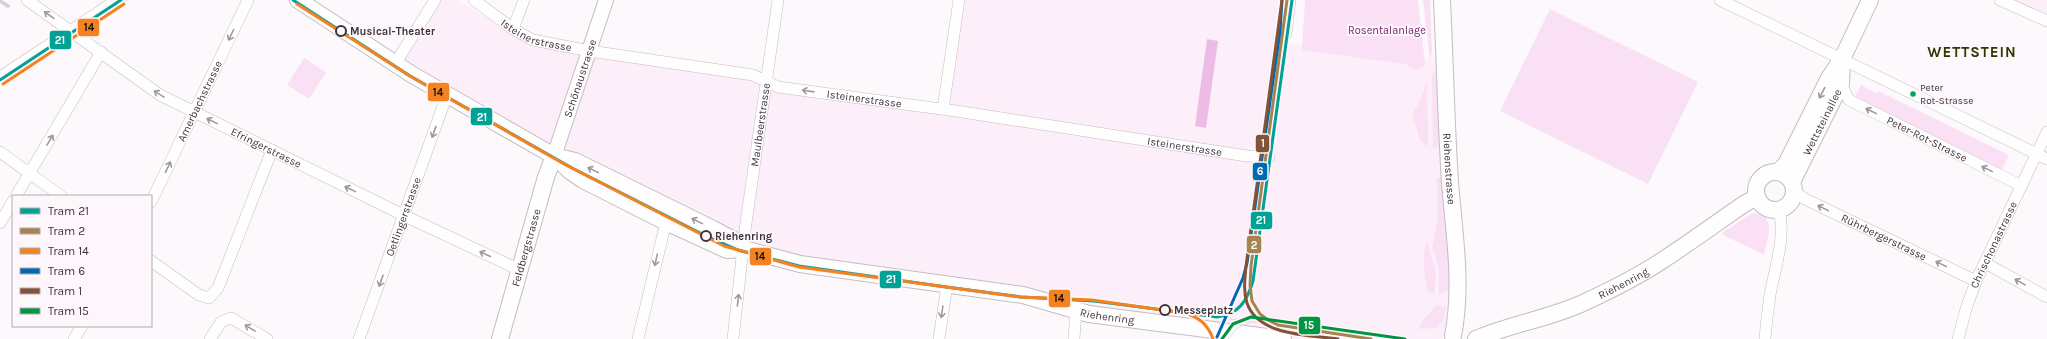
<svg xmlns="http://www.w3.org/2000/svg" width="2047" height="339" font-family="Karla,sans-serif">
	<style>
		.built { fill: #fceff9 }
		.green { fill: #f9e0f4 }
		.water { fill: #edbce5 }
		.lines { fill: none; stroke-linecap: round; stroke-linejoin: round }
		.motorway-tunnel { stroke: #d6d1d5; stroke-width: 20; stroke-dasharray: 20 10; stroke-linecap: butt }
		.minor-casing { stroke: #c3bdc2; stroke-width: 12 }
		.tertiary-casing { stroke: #c3bdc2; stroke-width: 16 }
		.secondary-casing { stroke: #c3bdc2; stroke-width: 18 }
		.minor { stroke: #fffefe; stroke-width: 11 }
		.tertiary { stroke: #fffefe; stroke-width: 14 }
		.secondary { stroke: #fffefe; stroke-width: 16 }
		.tram { stroke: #dcdadc; stroke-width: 1 }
		.tram-1-casing { stroke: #fdf7fc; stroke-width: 6 }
		.tram-2-casing { stroke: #fdf7fc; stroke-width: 6 }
		.tram-3-casing { stroke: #fdf7fc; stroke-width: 6 }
		.tram-4-casing { stroke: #fdf7fc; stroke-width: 6 }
		.tram-5-casing { stroke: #fdf7fc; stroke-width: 6 }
		.tram-6-casing { stroke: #fdf7fc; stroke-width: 6 }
		.tram-1 { stroke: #00a295; stroke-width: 3 }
		.tram-2 { stroke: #a68351; stroke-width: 3 }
		.tram-3 { stroke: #f58220; stroke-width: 3 }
		.tram-4 { stroke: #0069b4; stroke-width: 3 }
		.tram-5 { stroke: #835237; stroke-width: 3 }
		.tram-6 { stroke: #009640; stroke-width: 3 }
		.oneway { stroke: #9e989d }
		.stop-dot { fill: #fdf7fc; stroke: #3e333c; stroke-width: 2 }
		.bus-dot { fill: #00a651; stroke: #fdf7fc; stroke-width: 1.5 }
		.labels { text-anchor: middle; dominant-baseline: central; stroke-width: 4; stroke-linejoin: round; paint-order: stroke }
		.bus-label { font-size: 10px; fill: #3e333c; stroke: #fdf7fc; text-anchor: start }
		.park-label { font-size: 11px; fill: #74276b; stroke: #fdf7fc }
		.stop-label { font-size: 11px; font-weight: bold; fill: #3e333c; stroke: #fdf7fc; text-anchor: start }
		.street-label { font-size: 11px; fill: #3e333c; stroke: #fdf7fc }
		.district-label { font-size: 15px; font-weight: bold; letter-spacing: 1px; fill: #2c3900; stroke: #fdf7fc }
		.line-badge { stroke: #fdf7fc; stroke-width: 1.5 }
		.badge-label { font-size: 11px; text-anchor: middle; font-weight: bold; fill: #fff }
		.pale-badge-label { font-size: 11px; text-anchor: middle; font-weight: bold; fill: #111 }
	</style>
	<rect width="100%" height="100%" fill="#fcf8fb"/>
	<!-- built -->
	<g class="built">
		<polygon points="441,0 457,0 532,44 753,78 948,114 963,0 1293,0 1289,44 1410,59 1441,56 1455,291 1449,333 1440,339 1229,339 1111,315 768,252 565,156 402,63 438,2"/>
		<polygon points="2009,0 2047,0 2047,17"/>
	</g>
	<!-- green -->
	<g class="green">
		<polygon points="1305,0 1418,0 1425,65 1416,70 1405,64 1302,50"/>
		<polygon points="1423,0 1430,0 1432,53 1430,60"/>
		<polygon points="1550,9 1698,82 1648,184 1500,111"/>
		<polygon points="304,58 326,72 309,99 287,85"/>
		<polygon points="1438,67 1440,143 1438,147 1433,148 1432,75"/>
		<polygon points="1427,81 1428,147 1420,140 1412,114 1420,101"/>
		<polygon points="1861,85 1876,93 1878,91 2009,155 2000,173 1853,100"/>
		<polygon points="1441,177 1450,262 1450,288 1439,295 1439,266 1432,248 1438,217 1437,178"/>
		<path d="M1753 213C1778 214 1767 240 1764 255L1723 235V232Z"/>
		<path d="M1427 241 1436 273 1434 295 1428 291C1424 281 1422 251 1427 241Z"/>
		<polygon points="1436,305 1446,307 1444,320 1436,328 1420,329 1420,324"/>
	</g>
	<!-- water -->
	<polygon class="water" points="1207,39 1218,41 1206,128 1195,126"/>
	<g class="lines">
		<!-- motorway-tunnel -->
		<polyline class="motorway-tunnel" points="0,3 2,0"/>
		<defs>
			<g id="minor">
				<path id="s1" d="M27 0 160 95 405 216 520 270"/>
				<path id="s2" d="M474 0 513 29 533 40 590 51 753 75 778 87 956 111 1247 156 1269 157"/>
				<polyline points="1720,0 2047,159"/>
				<polyline points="2000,0 2047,21"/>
				<polyline points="513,29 524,0"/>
				<polyline points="1286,34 1290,0"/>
				<polyline points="395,64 435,0"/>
				<polyline points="0,77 117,0"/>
				<path id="s3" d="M1841 84 1849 100 2022 186"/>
				<polyline points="943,109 959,0"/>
				<polyline points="0,152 61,196"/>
				<path id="s4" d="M1793 191 1805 199 1976 281"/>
				<polyline points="16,196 101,52"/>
				<path id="s5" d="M151 202 248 0"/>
				<polyline points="0,223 13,201"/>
				<polyline points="151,261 199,295 209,298 218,288 272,150"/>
				<polyline points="1985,263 2047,297"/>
				<polyline points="74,339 82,326"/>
				<polyline points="210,339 221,322 231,318 267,339"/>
				<path id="s6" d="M359 339 447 95"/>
				<polyline points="638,339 666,222"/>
				<path id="s7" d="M733 339 745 230 778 0"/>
				<polyline points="939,339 947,285"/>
				<polyline points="1074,339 1076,310"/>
				<path d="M1765 339C1766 325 1768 310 1770 295 1775 267 1786 238 1779 209"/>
				<path id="s8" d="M1958 339 1966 309 1976 281 2047 132"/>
			</g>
			<g id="tertiary">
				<path id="s9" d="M554 156 606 0"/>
			</g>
			<g id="secondary">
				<path id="s10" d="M298 0 411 74 554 156 570 171 583 180 666 222 727 250 744 249 800 264 1023 295 1089 314 1283 339"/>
				<path id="s11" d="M1442 0C1445 61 1446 121 1450 182 1454 233 1463 285 1453 336"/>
				<polyline points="554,156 575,161 713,229 732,239 744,249"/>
				<polyline points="1778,172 1786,164 1829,78 1842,59 1870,0"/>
				<circle cx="1775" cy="191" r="19"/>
				<path id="s12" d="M1792 182 1841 84 1842 59"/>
				<path id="s13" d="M500 339 546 177 554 156"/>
				<path id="s14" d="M1476 339C1510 324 1548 319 1583 303 1611 290 1640 276 1666 258 1692 241 1718 222 1744 204L1757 197"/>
			</g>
		</defs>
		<!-- minor casing -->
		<use href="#minor" class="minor-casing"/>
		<!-- tertiary casing -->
		<use href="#tertiary" class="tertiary-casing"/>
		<!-- secondary casing -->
		<use href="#secondary" class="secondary-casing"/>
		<!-- minor -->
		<use href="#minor" class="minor"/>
		<!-- tertiary -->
		<use href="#tertiary" class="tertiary"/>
		<!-- secondary -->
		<use href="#secondary" class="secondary"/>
		<!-- tram -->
		<g class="tram">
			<polyline points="1208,311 1226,314"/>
			<polyline points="1217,317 1283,326"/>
			<polyline points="1228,339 1237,328 1249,323"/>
		</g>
		<defs>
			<g id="tram-1">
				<path d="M293 0 410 76 572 168 706 236 738 250 799 266 946 287 1021 297 1094 301 1217 317C1239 314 1247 301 1253 281L1292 0"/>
				<polyline points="0,80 121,0"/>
			</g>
			<polyline id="tram-2" points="1287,0 1251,266 1250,285 1252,301 1260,314 1268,320 1278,325 1371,339"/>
			<g id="tram-3">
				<path d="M297 4 410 76 566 165 724 246 799 267 1020 297 1092 300 1183 313C1198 316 1208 324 1213 339"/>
				<polyline points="3,84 124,4"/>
			</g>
			<polyline id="tram-4" points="1217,337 1243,278 1247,263 1280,31 1282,0"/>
			<path id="tram-5" d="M1282 0 1246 266C1245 278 1243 291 1247 303 1258 336 1309 335 1338 339"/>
			<polyline id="tram-6" points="1222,339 1233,324 1251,317 1405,339"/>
		</defs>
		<!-- tram-1 casing -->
		<use href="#tram-1" class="tram-1-casing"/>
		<!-- tram-2 casing -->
		<use href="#tram-2" class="tram-2-casing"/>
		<!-- tram-3 casing -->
		<use href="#tram-3" class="tram-3-casing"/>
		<!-- tram-4 casing -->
		<use href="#tram-4" class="tram-4-casing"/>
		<!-- tram-5 casing -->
		<use href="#tram-5" class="tram-5-casing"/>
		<!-- tram-6 casing -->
		<use href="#tram-6" class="tram-6-casing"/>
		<!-- tram-1 -->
		<use href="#tram-1" class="tram-1"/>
		<!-- tram-2 -->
		<use href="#tram-2" class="tram-2"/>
		<!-- tram-3 -->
		<use href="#tram-3" class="tram-3"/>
		<!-- tram-4 -->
		<use href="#tram-4" class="tram-4"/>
		<!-- tram-5 -->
		<use href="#tram-5" class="tram-5"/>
		<!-- tram-6 -->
		<use href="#tram-6" class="tram-6"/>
	</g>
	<!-- one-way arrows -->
	<defs><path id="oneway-shaft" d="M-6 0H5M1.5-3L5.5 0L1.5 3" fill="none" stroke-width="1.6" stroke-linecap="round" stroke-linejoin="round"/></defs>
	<g class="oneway">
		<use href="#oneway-shaft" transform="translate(49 15) rotate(-145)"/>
		<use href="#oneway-shaft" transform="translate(231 35) rotate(116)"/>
		<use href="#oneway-shaft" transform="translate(808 91) rotate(-172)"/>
		<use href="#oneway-shaft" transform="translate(1822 93) rotate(117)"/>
		<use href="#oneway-shaft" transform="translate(159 94) rotate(-148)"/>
		<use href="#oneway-shaft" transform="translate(1871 111) rotate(-154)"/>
		<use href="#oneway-shaft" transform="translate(212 121) rotate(-154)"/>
		<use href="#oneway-shaft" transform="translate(434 132) rotate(109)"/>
		<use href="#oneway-shaft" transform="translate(50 140) rotate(-59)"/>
		<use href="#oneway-shaft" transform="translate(168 167) rotate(-65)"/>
		<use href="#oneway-shaft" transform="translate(1987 169) rotate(-154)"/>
		<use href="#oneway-shaft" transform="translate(593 170) rotate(-154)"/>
		<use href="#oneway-shaft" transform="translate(350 189) rotate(-154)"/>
		<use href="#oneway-shaft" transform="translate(1823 208) rotate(-154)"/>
		<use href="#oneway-shaft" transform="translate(697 221) rotate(-154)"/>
		<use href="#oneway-shaft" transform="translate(485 254) rotate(-155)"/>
		<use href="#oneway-shaft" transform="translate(656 260) rotate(103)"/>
		<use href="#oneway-shaft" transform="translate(1941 264) rotate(-154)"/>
		<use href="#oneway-shaft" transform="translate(381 281) rotate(110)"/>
		<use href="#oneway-shaft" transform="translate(2020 282) rotate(-151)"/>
		<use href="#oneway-shaft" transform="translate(738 300) rotate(-84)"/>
		<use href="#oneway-shaft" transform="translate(942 312) rotate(98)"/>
		<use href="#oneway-shaft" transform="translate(250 328) rotate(-149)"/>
	</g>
	<!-- markers -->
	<g class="stop-dot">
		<circle cx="341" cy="31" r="5"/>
		<circle cx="706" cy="236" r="5"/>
		<circle cx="1165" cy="310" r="5"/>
	</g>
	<circle class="bus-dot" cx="1913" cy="94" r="3.5"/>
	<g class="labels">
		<!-- bus labels -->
		<g class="bus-label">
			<text x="1920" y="88">Peter<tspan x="1920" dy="13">Rot-Strasse</tspan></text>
		</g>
		<!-- park labels -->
		<g class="park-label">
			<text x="1387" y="30">Rosentalanlage</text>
		</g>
		<!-- stop labels -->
		<g class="stop-label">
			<text x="350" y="31">Musical-Theater</text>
			<text x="715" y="236">Riehenring</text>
			<text x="1174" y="310">Messeplatz</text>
		</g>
		<!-- street labels -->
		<g class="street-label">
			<text stroke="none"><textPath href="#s2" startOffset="73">Isteinerstrasse</textPath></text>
			<text stroke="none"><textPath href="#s9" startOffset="82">Schönaustrasse</textPath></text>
			<text stroke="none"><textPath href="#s2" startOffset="409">Isteinerstrasse</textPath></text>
			<text stroke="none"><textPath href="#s5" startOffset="112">Amerbachstrasse</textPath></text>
			<text stroke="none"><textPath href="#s12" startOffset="67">Wettsteinallee</textPath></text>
			<text stroke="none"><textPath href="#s7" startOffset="216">Maulbeerstrasse</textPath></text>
			<text stroke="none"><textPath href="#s3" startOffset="105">Peter-Rot-Strasse</textPath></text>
			<text stroke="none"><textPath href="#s2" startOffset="733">Isteinerstrasse</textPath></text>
			<text stroke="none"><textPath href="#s1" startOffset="282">Efringerstrasse</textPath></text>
			<text stroke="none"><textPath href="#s11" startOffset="169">Riehenstrasse</textPath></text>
			<text stroke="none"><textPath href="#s6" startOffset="130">Oetlingerstrasse</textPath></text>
			<text stroke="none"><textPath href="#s4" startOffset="102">Rührbergerstrasse</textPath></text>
			<text stroke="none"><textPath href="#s8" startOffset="101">Chrischonastrasse</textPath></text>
			<text stroke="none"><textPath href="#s13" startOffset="95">Feldbergstrasse</textPath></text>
			<text stroke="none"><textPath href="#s14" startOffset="158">Riehenring</textPath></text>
			<text stroke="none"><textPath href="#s10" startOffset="885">Riehenring</textPath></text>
		</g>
		<!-- district labels -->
		<g class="district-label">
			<text x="1972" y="52">WETTSTEIN</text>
		</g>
	</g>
	<g class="line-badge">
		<rect x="77" y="18" width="23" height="19" rx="4" fill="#f58220"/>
		<rect x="49" y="30" width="23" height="20" rx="4" fill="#00a295"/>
		<rect x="427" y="82" width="23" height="20" rx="4" fill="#f58220"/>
		<rect x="470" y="107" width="23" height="19" rx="4" fill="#00a295"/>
		<rect x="1255" y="134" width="15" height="19" rx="4" fill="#835237"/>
		<rect x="1252" y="162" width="16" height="19" rx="4" fill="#0069b4"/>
		<rect x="1250" y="211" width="23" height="19" rx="4" fill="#00a295"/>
		<rect x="1246" y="235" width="16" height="19" rx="4" fill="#a68351"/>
		<rect x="749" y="247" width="23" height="19" rx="4" fill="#f58220"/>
		<rect x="879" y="270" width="23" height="19" rx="4" fill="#00a295"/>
		<rect x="1048" y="289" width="23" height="19" rx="4" fill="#f58220"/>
		<rect x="1298" y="316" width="23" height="19" rx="4" fill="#009640"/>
	</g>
	<g class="badge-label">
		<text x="60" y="44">21</text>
		<text x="482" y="121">21</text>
		<text x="1263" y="147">1</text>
		<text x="1260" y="175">6</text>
		<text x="1261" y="224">21</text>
		<text x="1254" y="249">2</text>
		<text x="891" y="283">21</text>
		<text x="1309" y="329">15</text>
	</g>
	<g class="pale-badge-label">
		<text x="89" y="31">14</text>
		<text x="438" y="96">14</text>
		<text x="760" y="260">14</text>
		<text x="1059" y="302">14</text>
	</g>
	<!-- legend -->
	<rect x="12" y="195" width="140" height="132" fill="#fdf7fc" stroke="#b1a9af"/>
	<rect x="20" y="208" width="20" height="6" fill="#00a295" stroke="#b1a9af"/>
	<text x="48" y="215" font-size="12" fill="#3e333c">Tram 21</text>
	<rect x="20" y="228" width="20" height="6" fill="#a68351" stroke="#b1a9af"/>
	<text x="48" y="235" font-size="12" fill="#3e333c">Tram 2</text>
	<rect x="20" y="248" width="20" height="6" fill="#f58220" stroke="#b1a9af"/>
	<text x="48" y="255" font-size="12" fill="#3e333c">Tram 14</text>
	<rect x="20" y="268" width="20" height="6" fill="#0069b4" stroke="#b1a9af"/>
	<text x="48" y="275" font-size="12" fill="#3e333c">Tram 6</text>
	<rect x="20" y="288" width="20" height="6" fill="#835237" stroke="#b1a9af"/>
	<text x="48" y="295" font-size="12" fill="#3e333c">Tram 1</text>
	<rect x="20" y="308" width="20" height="6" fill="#009640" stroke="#b1a9af"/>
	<text x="48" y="315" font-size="12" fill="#3e333c">Tram 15</text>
</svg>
